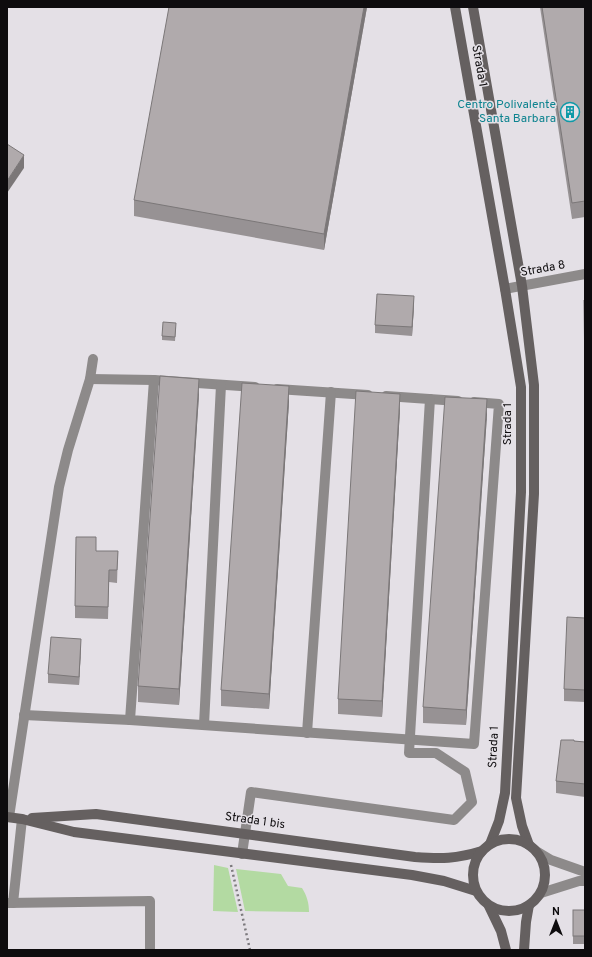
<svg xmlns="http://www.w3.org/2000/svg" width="592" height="957" font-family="Overpass,sans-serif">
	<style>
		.green { fill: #b3daa2 }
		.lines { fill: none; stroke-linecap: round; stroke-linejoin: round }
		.path { stroke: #7c797d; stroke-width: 2.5; stroke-dasharray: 2 3; stroke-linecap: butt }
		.lane { stroke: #8d8a8a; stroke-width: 10 }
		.street { stroke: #8d8a8a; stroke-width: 10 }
		.secondary { stroke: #656060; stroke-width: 10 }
		.wall { fill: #979294 }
		.shaded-wall { fill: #7b7778 }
		.building { fill: #b0aaac; stroke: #7b7778 }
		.labels { text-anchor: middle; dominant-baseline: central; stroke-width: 3; stroke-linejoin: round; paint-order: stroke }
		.street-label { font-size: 12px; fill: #0e0c0e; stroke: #e4e0e6 }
		.culture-label { font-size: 12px; fill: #0d838f; stroke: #e4e0e6; text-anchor: end }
	</style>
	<rect width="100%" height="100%" fill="#e4e0e6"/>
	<!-- green -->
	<g class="green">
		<polygon points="214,865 228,868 238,912 213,911"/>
		<path d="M236 869 281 874 288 886 302 888C307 896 309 903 309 912L245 911Z"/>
	</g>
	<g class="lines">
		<!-- path -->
		<polyline class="path" points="231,865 250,950"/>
		<!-- lane -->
		<g class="lane">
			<polyline points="90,379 154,380 255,387"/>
			<polyline points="154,380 130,720 474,744 499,404 474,402"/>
			<polyline points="277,389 368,395"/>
			<polyline points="386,396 458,401"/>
			<polyline points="24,715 130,720"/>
			<polyline points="204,725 221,385"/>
			<polyline points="307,733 331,392"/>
			<polyline points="9,817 59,487 68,450 90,379 93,359"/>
			<polyline points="242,854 251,792 454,820 472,802 465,772 436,753 409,753 430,399"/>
			<polyline points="7,903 150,901 150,950"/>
			<polyline points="13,903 22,819"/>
		</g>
		<!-- street -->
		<g class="street">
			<polyline points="505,289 585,274"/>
			<polyline points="536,851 551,860 585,872"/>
			<polyline points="541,893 579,881 585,881"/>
		</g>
		<!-- secondary -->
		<g class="secondary">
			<polyline points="455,7 505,289 521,387 521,492 505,793 499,821 490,844"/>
			<polyline points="473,7 522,286 534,385 534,494 516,798 522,826 529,845"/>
			<polyline points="7,817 22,819 74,832 412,875 444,881 476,891"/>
			<path d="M32 818 96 814 415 857C441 859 456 859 482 851"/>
			<circle cx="509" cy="875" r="36"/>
			<polyline points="489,906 501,931 506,950"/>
			<polyline points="524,950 526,922 529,905"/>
		</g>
	</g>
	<!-- wall -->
	<g class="wall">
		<polygon points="367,7 324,250 134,216 134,200"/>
		<polygon points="540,7 585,7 585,217 572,219"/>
		<polygon points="414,305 412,336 375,333 375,325"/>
		<polygon points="176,327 175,341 162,340 162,336"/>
		<polygon points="199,394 179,705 138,702 138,686"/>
		<polygon points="289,402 269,709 221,706 221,690"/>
		<polygon points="400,409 382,717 338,714 338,699"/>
		<polygon points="487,415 466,725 423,723 423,707"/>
		<polygon points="96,551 118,551 117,583 109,582 108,619 75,618 75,606"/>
		<polygon points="585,618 585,702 564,701 564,689"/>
		<polygon points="81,647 79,685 48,683 48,674"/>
		<polygon points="574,741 585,742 585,797 556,793 556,781"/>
		<rect x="573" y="910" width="12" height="34"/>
	</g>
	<!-- shaded-wall -->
	<g class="shaded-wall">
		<polygon points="364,7 367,7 324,250 324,234"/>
		<polygon points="24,155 24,168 7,193 7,181"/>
		<polygon points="414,296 414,305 412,336 412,327"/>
		<polygon points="199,379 199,394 179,705 179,689"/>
		<polygon points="289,386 289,402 269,709 269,694"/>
		<polygon points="400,394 400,409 382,717 382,701"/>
		<polygon points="487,399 487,415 466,725 466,710"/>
		<polygon points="81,639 81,647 79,685 79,677"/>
	</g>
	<!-- building -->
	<g class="building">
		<polygon points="169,7 364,7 324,234 134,200"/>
		<polygon points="542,7 585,7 585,201 572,203"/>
		<polygon points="7,144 24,155 7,181"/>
		<polygon points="377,294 414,296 412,327 375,325"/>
		<polygon points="584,300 585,300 585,381"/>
		<polygon points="163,322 176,323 175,337 162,336"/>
		<polygon points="160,376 199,379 179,689 138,686"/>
		<polygon points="242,383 289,386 269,694 221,690"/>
		<polygon points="356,391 400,394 382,701 338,699"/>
		<polygon points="445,397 487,399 466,710 423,707"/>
		<polygon points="76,537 96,537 96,551 118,551 117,570 109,570 108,607 75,606"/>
		<polygon points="567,617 585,618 585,690 564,689"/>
		<polygon points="51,637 81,639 79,677 48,674"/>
		<polygon points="561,740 574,740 574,741 585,742 585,784 556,781"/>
		<rect x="573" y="910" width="12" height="26"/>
	</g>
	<!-- icons -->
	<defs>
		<symbol id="building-ring" viewBox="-11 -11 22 22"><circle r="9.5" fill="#e4e0e6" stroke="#0f9aa8" stroke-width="1.5"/><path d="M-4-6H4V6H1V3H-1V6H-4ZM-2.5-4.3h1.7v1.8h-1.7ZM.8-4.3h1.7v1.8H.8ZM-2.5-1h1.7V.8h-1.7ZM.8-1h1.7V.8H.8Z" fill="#0f9aa8"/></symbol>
	</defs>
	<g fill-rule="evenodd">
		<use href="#building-ring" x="559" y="101" width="22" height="22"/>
	</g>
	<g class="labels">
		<!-- street labels -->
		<g class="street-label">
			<text transform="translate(479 66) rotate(80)">Strada 1</text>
			<text transform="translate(543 269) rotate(-10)">Strada 8</text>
			<text transform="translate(508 424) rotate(-90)">Strada 1</text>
			<text transform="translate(494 747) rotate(-87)">Strada 1</text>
			<text transform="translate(255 821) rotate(8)">Strada 1 bis</text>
		</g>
		<!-- culture labels -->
		<g class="culture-label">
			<text x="556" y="105">Centro Polivalente<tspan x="556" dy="14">Santa Barbara</tspan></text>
		</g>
	</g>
	<!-- border -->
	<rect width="592" height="957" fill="none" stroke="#0e0c0e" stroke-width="16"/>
	<!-- north arrow -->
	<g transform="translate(556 921)" stroke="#e4e0e6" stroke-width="3" paint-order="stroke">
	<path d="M0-3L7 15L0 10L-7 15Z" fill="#0e0c0e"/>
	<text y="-6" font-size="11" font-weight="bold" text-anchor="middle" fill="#0e0c0e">N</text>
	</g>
</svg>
